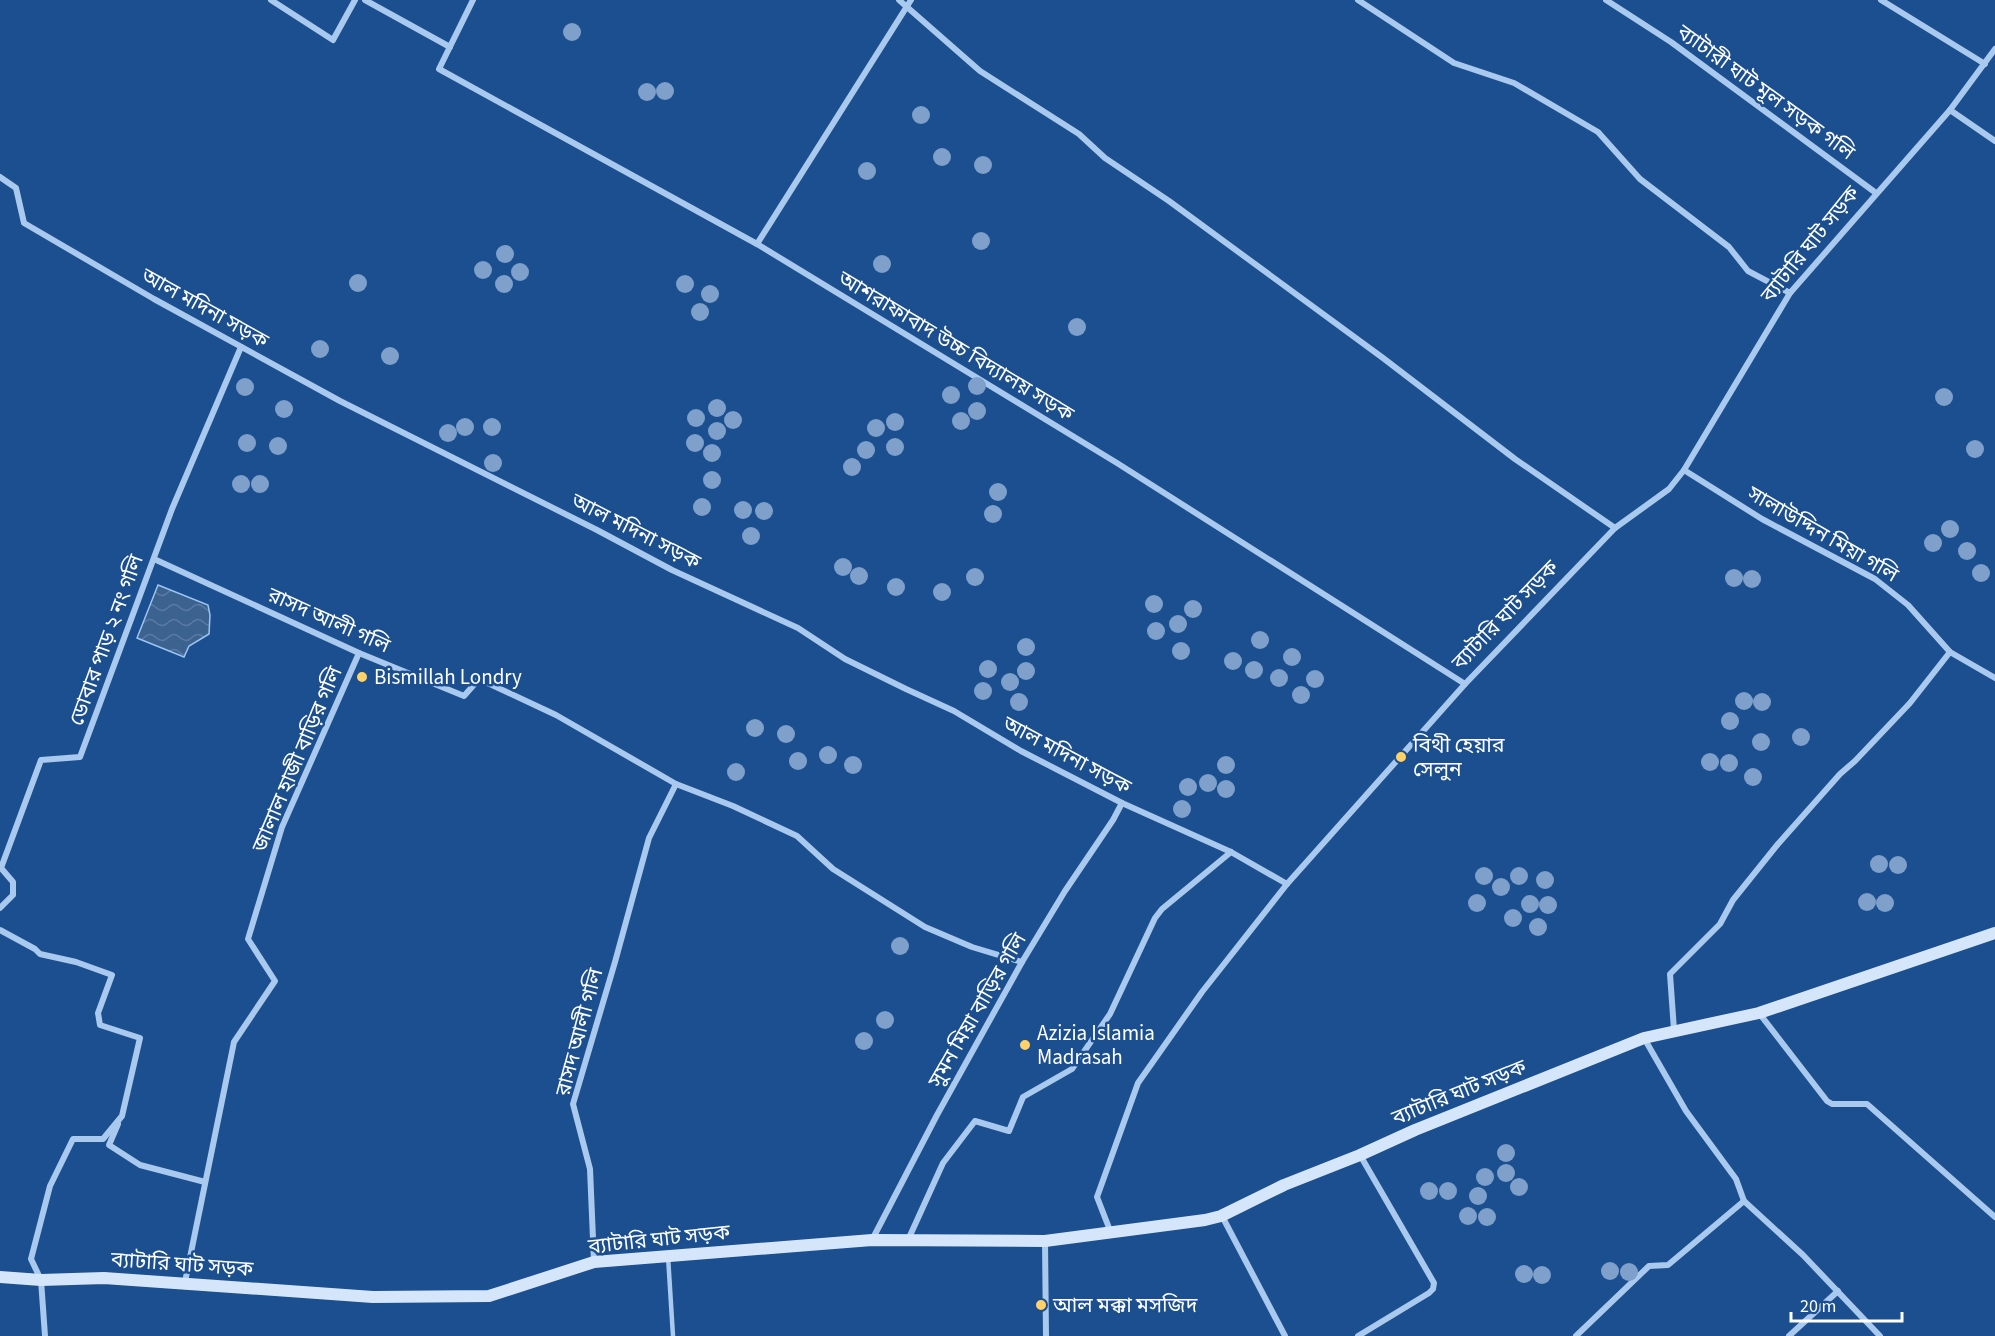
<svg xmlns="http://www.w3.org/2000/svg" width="1995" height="1336" font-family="'Source Sans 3','Noto Sans Bengali',sans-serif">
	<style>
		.water { fill: url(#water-waves); stroke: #9cc4f0; stroke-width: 1.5 }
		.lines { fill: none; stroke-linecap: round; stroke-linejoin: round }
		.lane { stroke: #a9c9ee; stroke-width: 4.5 }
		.street { stroke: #a9c9ee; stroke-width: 6 }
		.secondary { stroke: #d6e6fa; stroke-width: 12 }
		.tree { fill: #7ea0ca }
		.poi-dot { fill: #ffd166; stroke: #1b4f8f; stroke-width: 2 }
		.labels { text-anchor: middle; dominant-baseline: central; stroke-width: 5; stroke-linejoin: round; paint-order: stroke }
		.street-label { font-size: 21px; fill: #fff; stroke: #1b4f8f }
		.poi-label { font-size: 21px; fill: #fff; stroke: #1b4f8f; text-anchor: start }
	</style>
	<defs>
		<pattern id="water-waves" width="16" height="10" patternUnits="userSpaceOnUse" patternTransform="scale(1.5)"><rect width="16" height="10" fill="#3c6290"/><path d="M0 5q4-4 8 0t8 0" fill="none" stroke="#597aa1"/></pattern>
	</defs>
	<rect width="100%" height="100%" fill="#1b4f8f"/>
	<!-- water -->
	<polygon class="water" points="158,585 208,605 210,615 209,634 189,646 184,657 137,638"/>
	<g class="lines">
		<!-- lane -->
		<polyline class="lane" points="668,1256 673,1336"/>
		<!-- street -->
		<g class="street">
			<polyline points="271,0 333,40 355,0"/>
			<polyline points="365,0 450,47"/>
			<polyline points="473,0 439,69 757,244 1117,463 1465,684"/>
			<polyline points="899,0 980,71 1079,134 1105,158 1169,201 1383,358 1515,459 1615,528"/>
			<polyline points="1358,0 1454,63 1514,83 1598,132 1640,179 1729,247 1748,271 1790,293"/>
			<polyline points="1606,0 1671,42 1876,193"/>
			<polyline points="1881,0 1985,64"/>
			<polyline points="1950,110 1995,141"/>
			<polyline points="0,177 16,188 24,223 154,299 340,401 597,530 672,570 798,628 845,659 906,689 954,711 1021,751 1122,803 1231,852 1287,884"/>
			<polyline points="757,244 911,0"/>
			<polyline points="1684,470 1762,519 1875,579 1908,605 1950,652 1995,678"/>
			<polyline points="154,559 359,653 464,696 479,679 556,715 676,784 649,838 615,962 573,1104 590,1169 594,1262"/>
			<polyline points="676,784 733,806 797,836 833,869 925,927 972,947 1022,962"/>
			<polyline points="0,908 13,895 13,882 1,868 41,760 80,757 172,509 241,347"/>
			<polyline points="0,930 35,949 40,954 76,962 112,975 98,1013 100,1025 140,1038 122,1116 103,1139 73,1139 50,1186 31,1259 41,1280 45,1336"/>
			<polyline points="1759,1013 1827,1101 1832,1104 1867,1104 1995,1217"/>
			<polyline points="1674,1030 1670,974 1720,924 1733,900 1778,844 1840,774 1855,761 1910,703 1950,652"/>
			<polyline points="1644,1038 1686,1111 1736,1179 1744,1201 1803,1255 1880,1336"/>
			<polyline points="118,1124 109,1145 140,1165 205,1182"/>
			<polyline points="1222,1216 1285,1336"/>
			<polyline points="1111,1233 1097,1197 1138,1083 1202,992 1287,884 1465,684 1615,528 1669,489 1684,470 1790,293 1950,110 1995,49"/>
			<polyline points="872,1240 937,1115 1022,962 1065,891 1113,820 1122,803"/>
			<polyline points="908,1240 943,1163 975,1121 1009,1131 1023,1097 1072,1069 1110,1014 1155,918 1162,909 1231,852"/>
			<polyline points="1045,1241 1046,1336"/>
			<polyline points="185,1282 234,1042 275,981 248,939 282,827 359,653"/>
			<polyline points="1358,1336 1429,1293 1433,1289 1434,1283 1360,1155"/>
			<polyline points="1576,1336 1649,1266 1668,1265 1744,1201"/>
			<polyline points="1789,1336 1838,1291"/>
		</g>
		<!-- secondary -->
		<polyline class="secondary" points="0,1277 41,1280 104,1278 373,1297 489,1296 594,1262 872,1240 1045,1241 1205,1220 1221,1216 1284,1185 1360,1155 1415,1130 1644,1038 1759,1013 1995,933"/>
	</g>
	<!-- trees -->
	<g class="tree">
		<circle cx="572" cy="32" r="9"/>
		<circle cx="665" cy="91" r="9"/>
		<circle cx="647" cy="92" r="9"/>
		<circle cx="921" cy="115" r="9"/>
		<circle cx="942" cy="157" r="9"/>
		<circle cx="983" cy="165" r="9"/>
		<circle cx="867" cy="171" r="9"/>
		<circle cx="981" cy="241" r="9"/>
		<circle cx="505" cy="254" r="9"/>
		<circle cx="882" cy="264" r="9"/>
		<circle cx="483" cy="270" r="9"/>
		<circle cx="520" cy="272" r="9"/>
		<circle cx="358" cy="283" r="9"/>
		<circle cx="504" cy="284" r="9"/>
		<circle cx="685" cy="284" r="9"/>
		<circle cx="710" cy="294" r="9"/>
		<circle cx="700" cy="312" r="9"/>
		<circle cx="1077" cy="327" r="9"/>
		<circle cx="320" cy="349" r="9"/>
		<circle cx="390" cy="356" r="9"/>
		<circle cx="977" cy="386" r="9"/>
		<circle cx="245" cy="387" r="9"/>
		<circle cx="951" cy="395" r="9"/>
		<circle cx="1944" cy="397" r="9"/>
		<circle cx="717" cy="408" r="9"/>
		<circle cx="284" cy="409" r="9"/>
		<circle cx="977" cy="411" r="9"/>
		<circle cx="696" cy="418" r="9"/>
		<circle cx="733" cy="420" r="9"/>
		<circle cx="961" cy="421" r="9"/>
		<circle cx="895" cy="422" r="9"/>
		<circle cx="465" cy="427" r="9"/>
		<circle cx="492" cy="427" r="9"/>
		<circle cx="876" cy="428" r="9"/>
		<circle cx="717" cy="431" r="9"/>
		<circle cx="448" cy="433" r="9"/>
		<circle cx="247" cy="443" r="9"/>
		<circle cx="695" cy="443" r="9"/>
		<circle cx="278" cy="446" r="9"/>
		<circle cx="895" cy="447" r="9"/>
		<circle cx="1975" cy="449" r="9"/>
		<circle cx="866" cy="450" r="9"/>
		<circle cx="712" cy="453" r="9"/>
		<circle cx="493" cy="463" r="9"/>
		<circle cx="852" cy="467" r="9"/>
		<circle cx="712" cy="480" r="9"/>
		<circle cx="241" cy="484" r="9"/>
		<circle cx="260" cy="484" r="9"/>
		<circle cx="998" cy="492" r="9"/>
		<circle cx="702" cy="507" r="9"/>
		<circle cx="743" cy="510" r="9"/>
		<circle cx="764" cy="511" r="9"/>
		<circle cx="993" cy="514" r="9"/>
		<circle cx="1950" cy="529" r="9"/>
		<circle cx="751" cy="536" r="9"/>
		<circle cx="1933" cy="543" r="9"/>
		<circle cx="1967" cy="551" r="9"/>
		<circle cx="843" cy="567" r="9"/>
		<circle cx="1981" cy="573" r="9"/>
		<circle cx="859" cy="576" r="9"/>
		<circle cx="975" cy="577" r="9"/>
		<circle cx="1734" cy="578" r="9"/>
		<circle cx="1752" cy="579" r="9"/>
		<circle cx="896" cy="587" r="9"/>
		<circle cx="942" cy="592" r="9"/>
		<circle cx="1154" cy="604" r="9"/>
		<circle cx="1193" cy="609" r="9"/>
		<circle cx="1178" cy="624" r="9"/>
		<circle cx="1156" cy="631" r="9"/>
		<circle cx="1260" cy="640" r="9"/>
		<circle cx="1026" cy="647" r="9"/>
		<circle cx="1181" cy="651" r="9"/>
		<circle cx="1292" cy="657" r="9"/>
		<circle cx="1233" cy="661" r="9"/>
		<circle cx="988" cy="669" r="9"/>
		<circle cx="1254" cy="670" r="9"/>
		<circle cx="1026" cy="671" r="9"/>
		<circle cx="1279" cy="678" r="9"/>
		<circle cx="1315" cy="679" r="9"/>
		<circle cx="1010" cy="682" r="9"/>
		<circle cx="983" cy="691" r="9"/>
		<circle cx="1301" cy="695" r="9"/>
		<circle cx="1744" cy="701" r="9"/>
		<circle cx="1019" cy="702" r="9"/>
		<circle cx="1762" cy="702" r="9"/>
		<circle cx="1730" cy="721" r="9"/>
		<circle cx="755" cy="728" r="9"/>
		<circle cx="786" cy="734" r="9"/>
		<circle cx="1801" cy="737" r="9"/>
		<circle cx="1761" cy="742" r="9"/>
		<circle cx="828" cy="755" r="9"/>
		<circle cx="798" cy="761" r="9"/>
		<circle cx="1710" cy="762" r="9"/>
		<circle cx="1729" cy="763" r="9"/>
		<circle cx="853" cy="765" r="9"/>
		<circle cx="1226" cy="765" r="9"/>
		<circle cx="736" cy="772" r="9"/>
		<circle cx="1753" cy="777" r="9"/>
		<circle cx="1208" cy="783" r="9"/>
		<circle cx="1188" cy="787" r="9"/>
		<circle cx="1226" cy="789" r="9"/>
		<circle cx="1182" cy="809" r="9"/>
		<circle cx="1879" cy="864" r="9"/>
		<circle cx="1898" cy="865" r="9"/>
		<circle cx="1484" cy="876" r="9"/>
		<circle cx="1519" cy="876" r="9"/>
		<circle cx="1545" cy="880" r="9"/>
		<circle cx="1501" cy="887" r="9"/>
		<circle cx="1867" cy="902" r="9"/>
		<circle cx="1477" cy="903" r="9"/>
		<circle cx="1885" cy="903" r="9"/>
		<circle cx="1530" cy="904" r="9"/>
		<circle cx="1548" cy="905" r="9"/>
		<circle cx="1513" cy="918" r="9"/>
		<circle cx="1538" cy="927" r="9"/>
		<circle cx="900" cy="946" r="9"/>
		<circle cx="885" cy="1020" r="9"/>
		<circle cx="864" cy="1041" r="9"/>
		<circle cx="1506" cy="1153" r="9"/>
		<circle cx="1506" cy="1173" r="9"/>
		<circle cx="1485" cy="1177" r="9"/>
		<circle cx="1519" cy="1187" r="9"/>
		<circle cx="1429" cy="1191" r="9"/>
		<circle cx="1448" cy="1191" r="9"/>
		<circle cx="1478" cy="1196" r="9"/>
		<circle cx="1468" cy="1216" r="9"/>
		<circle cx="1487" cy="1217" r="9"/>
		<circle cx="1610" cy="1271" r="9"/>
		<circle cx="1629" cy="1272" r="9"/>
		<circle cx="1524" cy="1274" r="9"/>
		<circle cx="1542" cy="1275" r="9"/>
	</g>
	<!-- markers -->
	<g class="poi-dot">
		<circle cx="362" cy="677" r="6"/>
		<circle cx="1401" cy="757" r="6"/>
		<circle cx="1025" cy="1045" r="6"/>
		<circle cx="1041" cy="1305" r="6"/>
	</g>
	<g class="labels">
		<!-- street labels -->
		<g class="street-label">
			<text transform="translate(1766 92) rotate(36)">ব্যাটারী ঘাট মূল সড়ক গলি</text>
			<text transform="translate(1810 244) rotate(-51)">ব্যাটারি ঘাট সড়ক</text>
			<text transform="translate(205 308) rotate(29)">আল মদিনা সড়ক</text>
			<text transform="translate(956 346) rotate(31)">আশরাফাবাদ উচ্চ বিদ্যালয় সড়ক</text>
			<text transform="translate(636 531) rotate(27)">আল মদিনা সড়ক</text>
			<text transform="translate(1823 534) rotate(30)">সালাউদ্দিন মিয়া গলি</text>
			<text transform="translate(1505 615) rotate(-46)">ব্যাটারি ঘাট সড়ক</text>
			<text transform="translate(329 620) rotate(24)">রাসদ আলী গলি</text>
			<text transform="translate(106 640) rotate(-70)">ডোবার পাড় ২ নং গলি</text>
			<text transform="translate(1067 755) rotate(28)">আল মদিনা সড়ক</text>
			<text transform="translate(297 759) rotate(-67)">জালাল হাজী বাড়ির গলি</text>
			<text transform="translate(977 1010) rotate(-60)">সুমন মিয়া বাড়ির গলি</text>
			<text transform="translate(579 1032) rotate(-75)">রাসদ আলী গলি</text>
			<text transform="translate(1459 1092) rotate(-22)">ব্যাটারি ঘাট সড়ক</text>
			<text transform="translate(659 1239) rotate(-6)">ব্যাটারি ঘাট সড়ক</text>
			<text transform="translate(182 1264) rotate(4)">ব্যাটারি ঘাট সড়ক</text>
		</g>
		<!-- poi labels -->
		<g class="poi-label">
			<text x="374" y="677">Bismillah Londry</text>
			<text x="1413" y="745">বিথী হেয়ার<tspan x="1413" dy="24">সেলুন</tspan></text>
			<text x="1037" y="1033">Azizia Islamia<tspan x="1037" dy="24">Madrasah</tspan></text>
			<text x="1053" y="1305">আল মক্কা মসজিদ</text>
		</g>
	</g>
	<!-- scale -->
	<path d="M1791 1312v9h111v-9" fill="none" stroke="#ffffff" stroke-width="3"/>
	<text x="1800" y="1312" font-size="18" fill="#ffffff" stroke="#1b4f8f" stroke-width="4.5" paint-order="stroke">20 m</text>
</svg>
